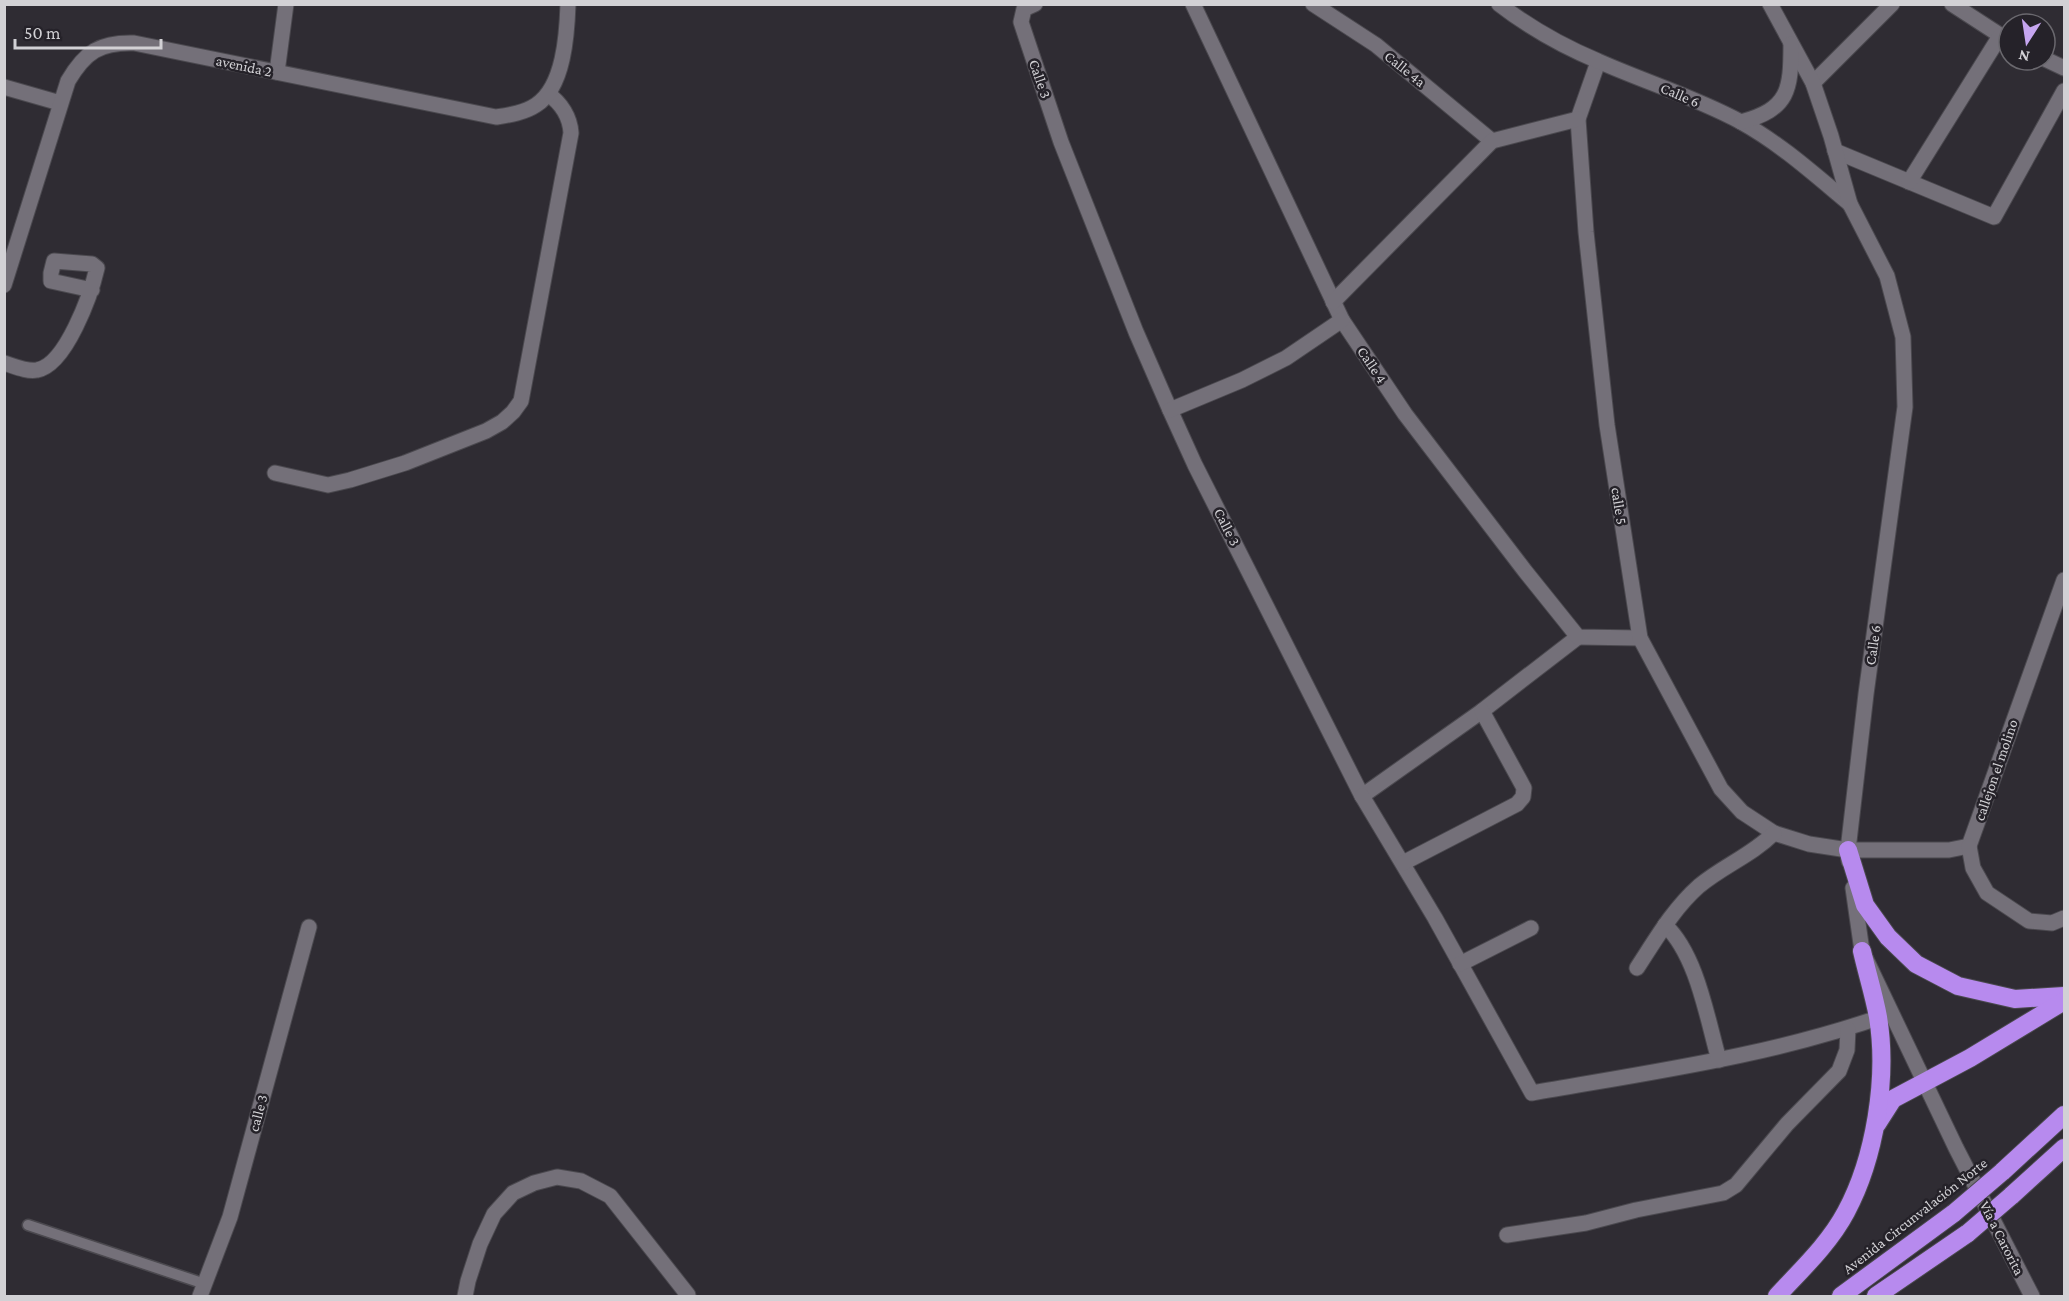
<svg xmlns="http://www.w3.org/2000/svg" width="2069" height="1301" font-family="'Crimson Pro',serif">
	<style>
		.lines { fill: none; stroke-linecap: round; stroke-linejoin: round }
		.lane-casing { stroke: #4b494f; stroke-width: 13 }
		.street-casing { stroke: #4b494f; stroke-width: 17 }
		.secondary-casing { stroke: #4b494f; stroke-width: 17 }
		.highway-casing { stroke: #4b494f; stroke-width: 20 }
		.lane { stroke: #747079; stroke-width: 10 }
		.street { stroke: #747079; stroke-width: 15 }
		.secondary { stroke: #747079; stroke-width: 15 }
		.highway { stroke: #b78aee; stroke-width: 18 }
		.highway-bridge-casing { stroke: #4b494f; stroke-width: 20; stroke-linecap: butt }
		.highway-bridge { stroke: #b78aee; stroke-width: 18 }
		.labels { text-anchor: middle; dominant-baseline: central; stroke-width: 5; stroke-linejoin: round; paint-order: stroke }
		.street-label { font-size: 15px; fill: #d2d1d5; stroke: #252229 }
	</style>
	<rect width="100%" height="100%" fill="#2f2c33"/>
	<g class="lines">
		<defs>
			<polyline id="lane" points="28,1225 205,1284"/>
			<g id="street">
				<polyline points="1035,4 1024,9 1021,22 1061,142 1136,332 1170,410 1195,465 1362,796 1482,711 1578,637"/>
				<polyline points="1193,4 1342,320 1405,414 1525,571 1578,637 1640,638"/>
				<polyline points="1313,4 1376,45 1492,141"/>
				<polyline points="1952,4 2009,41"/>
				<polyline points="2045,59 2064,68"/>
				<polyline points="1598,62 1578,119 1586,232 1607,425 1640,638 1721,789 1742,812 1774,833 1809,844 1848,850 1949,850 1969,846 2064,580"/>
				<polyline points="277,72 286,4"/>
				<polyline points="1813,83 1892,4"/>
				<polyline points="4,87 60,103"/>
				<polyline points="1835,151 1994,217 2064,91"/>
				<polyline points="1909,182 2000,36"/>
				<polyline points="1333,302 1492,141 1578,119"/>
				<path d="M4 363C14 366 27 372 37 370 66 365 91 294 97 268L92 264 54 261 51 273V281L92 290"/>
				<polyline points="1170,410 1242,380 1286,358 1342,320"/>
				<path d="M275 473 328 485 350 480 405 463 486 431 502 422 513 412 521 401 571 133C570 117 561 103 548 94"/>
				<path d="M1362 796 1435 918 1532 1093C1652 1072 1775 1055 1889 1014"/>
				<polyline points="1969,846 1973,868 1987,893 2029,921 2052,923 2064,918"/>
				<polyline points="1403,863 1517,804 1523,797 1524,788 1482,711"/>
				<path d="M1665 925C1697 955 1707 1018 1719 1060"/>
				<polyline points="1460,964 1531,928"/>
				<path d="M1637 968C1656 939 1673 909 1699 886 1723 866 1752 855 1774 833"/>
				<polyline points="1507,1235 1586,1223 1636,1210 1723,1193 1736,1185 1787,1124 1839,1071 1847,1050 1848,1029"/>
				<polyline points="200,1296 230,1217 309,927"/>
				<polyline points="465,1296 468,1281 480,1244 494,1214 513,1193 534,1183 557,1177 581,1181 610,1196 688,1295"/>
			</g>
			<g id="secondary">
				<path d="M1499 4C1530 28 1562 46 1598 61 1645 82 1695 97 1741 122 1781 144 1815 175 1850 204"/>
				<polyline points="1770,4 1813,83 1831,136 1850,204 1887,276 1903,337 1905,407 1866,694 1848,850 1849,861"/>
				<path d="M1741 122C1789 109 1791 90 1791 44"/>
				<path d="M4 285 68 81C85 52 100 42 134 43L496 117C509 115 524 113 536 105 564 87 567 34 568 4"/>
				<polyline points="1853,888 1862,951 1956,1148 2032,1296"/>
			</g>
			<g id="highway">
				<polyline points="1848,850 1865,905 1888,937 1916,964 1958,986 2015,999 2064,996"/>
				<polyline points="1877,1124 1893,1099 1970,1058 2064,1001"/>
				<polyline points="2002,1172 2064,1115"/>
				<polyline points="2011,1196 2064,1148"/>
				<path d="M1777 1296C1801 1270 1829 1244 1846 1212 1875 1158 1888 1078 1878 1017 1874 995 1867 973 1862 951"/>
				<polyline points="1841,1296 1954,1213"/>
				<polyline points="1876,1296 1968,1233"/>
			</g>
		</defs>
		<!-- lane casing -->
		<use href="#lane" class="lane-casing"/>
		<!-- street casing -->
		<use href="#street" class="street-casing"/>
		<!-- secondary casing -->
		<use href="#secondary" class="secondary-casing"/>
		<!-- highway casing -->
		<use href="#highway" class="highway-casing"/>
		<!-- lane -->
		<use href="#lane" class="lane"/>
		<!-- street -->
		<use href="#street" class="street"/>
		<!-- secondary -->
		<use href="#secondary" class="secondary"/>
		<!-- highway -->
		<use href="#highway" class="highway"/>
		<defs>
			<g id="highway-bridge">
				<polyline points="1954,1213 2002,1172"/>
				<polyline points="1968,1233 2011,1196"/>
			</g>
		</defs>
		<!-- highway-bridge casing -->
		<use href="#highway-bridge" class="highway-bridge-casing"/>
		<!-- highway-bridge -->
		<use href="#highway-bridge" class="highway-bridge"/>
	</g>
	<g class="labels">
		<!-- street labels -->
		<g class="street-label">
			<text transform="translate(244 66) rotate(12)">avenida 2</text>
			<text transform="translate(1405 69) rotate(39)">Calle 4a</text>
			<text transform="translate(1040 79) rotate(71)">Calle 3</text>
			<text transform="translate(1680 95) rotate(23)">Calle 6</text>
			<text transform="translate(1372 365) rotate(56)">Calle 4</text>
			<text transform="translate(1619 506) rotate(81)">calle 5</text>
			<text transform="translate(1227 527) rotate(63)">Calle 3</text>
			<text transform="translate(1873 645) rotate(-82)">Calle 6</text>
			<text transform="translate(1996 770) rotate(-71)">callejon el molino</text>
			<text transform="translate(258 1113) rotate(-75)">calle 3</text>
			<text transform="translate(1915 1216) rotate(-38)">Avenida Circunvalación Norte</text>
			<text transform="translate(2002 1238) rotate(63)">Vía a Carorita</text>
		</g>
	</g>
	<!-- border -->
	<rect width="2069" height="1301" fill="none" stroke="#d2d1d5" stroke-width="12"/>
	<!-- north arrow -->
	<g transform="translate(2027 42) rotate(192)"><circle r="28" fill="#252229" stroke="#6a686e" stroke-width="1.5"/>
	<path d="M0-4.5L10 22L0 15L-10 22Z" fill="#c6a6f0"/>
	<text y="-9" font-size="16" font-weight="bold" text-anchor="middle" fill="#d2d1d5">N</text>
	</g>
	<!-- scale -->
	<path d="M15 39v9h146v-9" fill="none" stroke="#d2d1d5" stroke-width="3"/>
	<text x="24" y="39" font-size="18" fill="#d2d1d5" stroke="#252229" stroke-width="4.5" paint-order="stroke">50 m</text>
</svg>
